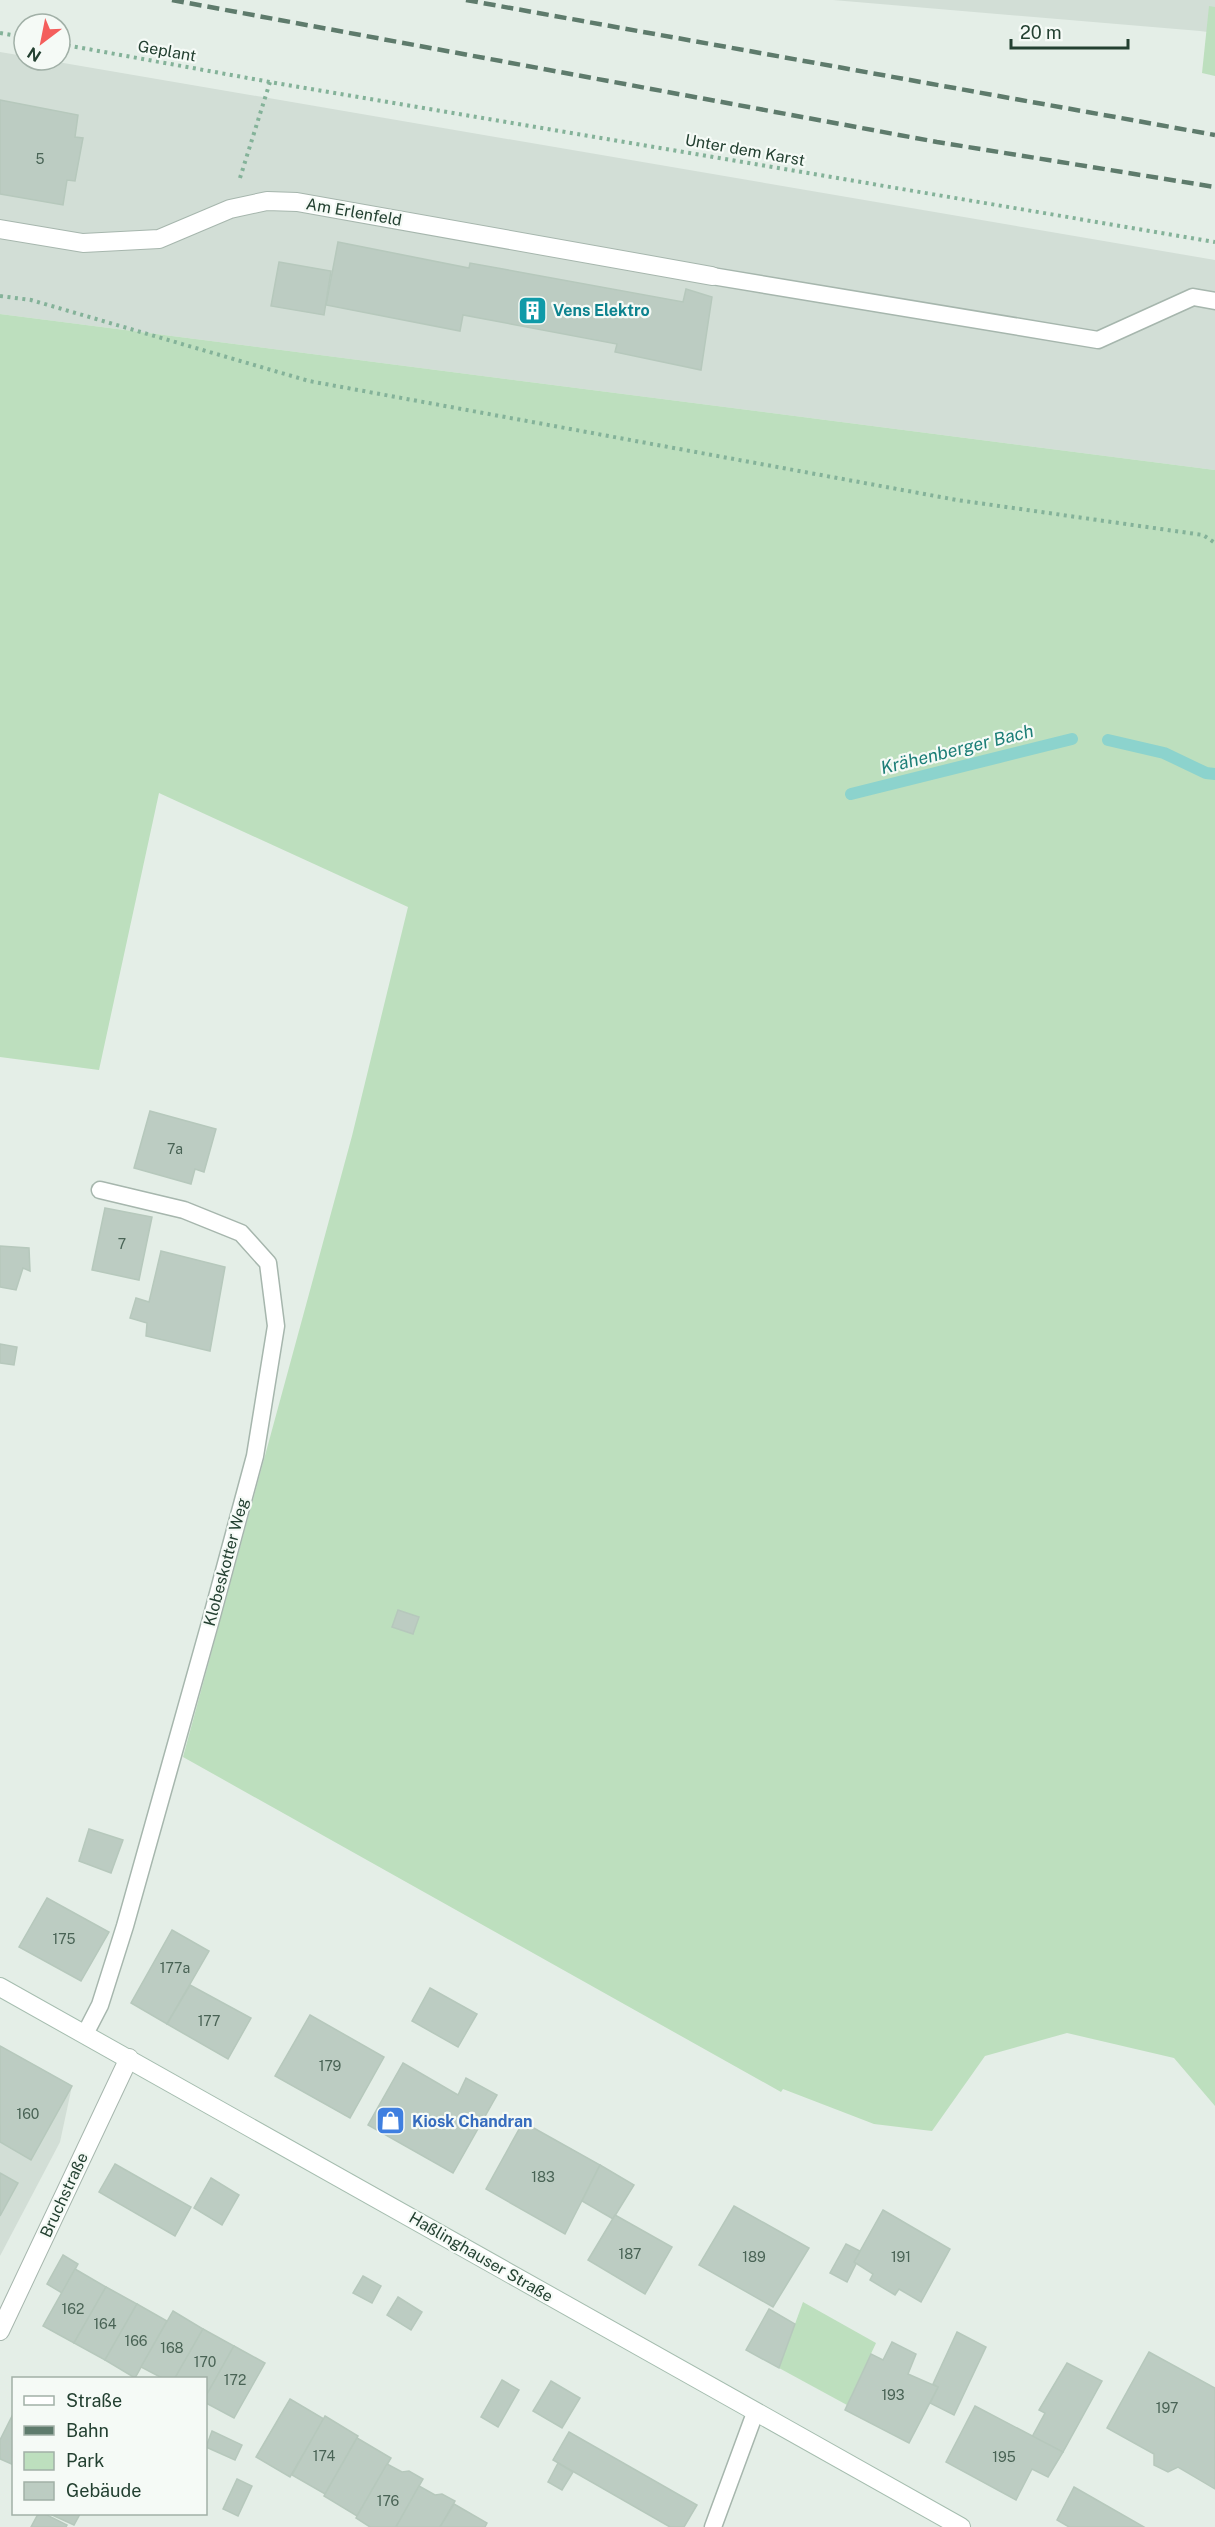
<svg xmlns="http://www.w3.org/2000/svg" width="1215" height="2527" font-family="'Public Sans',sans-serif">
	<style>
		.built { fill: #d2ded6 }
		.green { fill: #bddfbe }
		.lines { fill: none; stroke-linecap: round; stroke-linejoin: round }
		.stream { stroke: #8cd3cd; stroke-width: 12 }
		.building { fill: #bcccc2; stroke: #b6c8bc; stroke-width: 1.5 }
		.lane-casing { stroke: #a6b6ad; stroke-width: 19 }
		.street-casing { stroke: #a6b6ad; stroke-width: 20 }
		.secondary-casing { stroke: #a5bdaf; stroke-width: 20 }
		.path { stroke: #84b299; stroke-width: 4; stroke-dasharray: 3 4.5; stroke-linecap: butt }
		.lane { stroke: #fff; stroke-width: 16 }
		.street { stroke: #fff; stroke-width: 18 }
		.secondary { stroke: #fff; stroke-width: 18 }
		.rail { stroke: #5e7b6c; stroke-width: 4.5; stroke-dasharray: 12 6; stroke-linecap: butt }
		.labels { text-anchor: middle; dominant-baseline: central; stroke-width: 4.5; stroke-linejoin: round; paint-order: stroke }
		.number-label { font-size: 14px; fill: #496355 }
		.street-label { font-size: 16px; fill: #234031; stroke: #f5faf6 }
		.culture-label { font-size: 16px; font-weight: bold; fill: #0d838f; stroke: #f5faf6; text-anchor: start }
		.shop-label { font-size: 16px; font-weight: bold; fill: #366cbe; stroke: #f5faf6; text-anchor: start }
		.water-label { font-size: 18px; font-style: italic; fill: #1c7e77; stroke: #f5faf6 }
	</style>
	<rect width="100%" height="100%" fill="#e4eee7"/>
	<!-- built -->
	<g class="built">
		<polygon points="833,0 1215,0 1215,33 1200,31"/>
		<polygon points="0,52 24,56 24,60 46,60 1215,260 1215,470 0,314"/>
		<polygon points="0,2046 72,2086 60,2142 0,2256"/>
	</g>
	<!-- green -->
	<g class="green">
		<polygon points="1209,6 1215,7 1215,76 1202,73"/>
		<polygon points="0,314 1215,470 1215,2106 1174,2058 1067,2033 985,2056 932,2131 874,2124 783,2089 781,2092 183,1757 352,1136 408,907 159,793 99,1070 0,1057"/>
		<polygon points="803,2302 876,2343 847,2405 779,2368"/>
	</g>
	<g class="lines">
		<!-- stream -->
		<g class="stream">
			<polyline points="1108,740 1164,753 1206,773 1215,774"/>
			<polyline points="851,794 1072,739"/>
		</g>
	</g>
	<!-- building -->
	<g class="building">
		<polygon points="0,100 78,115 75,137 83,138 75,181 67,180 63,205 0,194"/>
		<polygon points="338,242 469,268 470,263 683,302 686,289 712,297 701,370 615,352 617,344 463,315 460,331 326,305"/>
		<polygon points="279,262 331,271 324,315 271,306"/>
		<polygon points="150,1111 216,1129 204,1172 195,1169 191,1184 134,1168"/>
		<polygon points="105,1208 152,1217 139,1280 92,1270"/>
		<polygon points="0,1246 29,1248 30,1271 23,1268 16,1290 0,1287"/>
		<polygon points="161,1251 225,1267 210,1351 146,1336 147,1323 130,1318 136,1298 149,1302"/>
		<polygon points="0,1344 17,1347 14,1365 0,1363"/>
		<polygon points="398,1610 419,1617 413,1634 392,1627"/>
		<polygon points="89,1829 123,1840 111,1873 79,1861"/>
		<polygon points="47,1898 109,1932 81,1981 19,1947"/>
		<polygon points="172,1930 209,1951 167,2024 131,2003"/>
		<polygon points="190,1985 251,2018 228,2059 167,2024"/>
		<polygon points="430,1988 477,2014 458,2047 412,2021"/>
		<polygon points="310,2015 384,2057 350,2118 275,2076"/>
		<polygon points="0,2046 72,2086 31,2160 0,2142"/>
		<polygon points="403,2063 458,2095 466,2078 497,2095 453,2173 368,2125"/>
		<polygon points="523,2122 600,2165 565,2234 486,2189"/>
		<polygon points="115,2164 191,2207 175,2236 99,2192"/>
		<polygon points="600,2165 634,2185 613,2219 582,2201"/>
		<polygon points="0,2173 18,2183 0,2216"/>
		<polygon points="211,2178 239,2195 222,2225 194,2208"/>
		<polygon points="734,2206 809,2248 773,2307 699,2265"/>
		<polygon points="883,2210 950,2249 921,2302 899,2289 895,2295 870,2280 873,2274 854,2262"/>
		<polygon points="615,2215 672,2247 645,2294 588,2260"/>
		<polygon points="846,2244 860,2251 854,2262 856,2264 847,2282 830,2273"/>
		<polygon points="63,2255 78,2264 62,2293 47,2284"/>
		<polygon points="75,2269 106,2287 74,2343 43,2326"/>
		<polygon points="363,2276 381,2286 372,2303 353,2293"/>
		<polygon points="106,2287 137,2304 105,2360 74,2343"/>
		<polygon points="398,2297 422,2312 411,2330 387,2315"/>
		<polygon points="137,2304 167,2321 135,2378 105,2360"/>
		<polygon points="769,2309 795,2324 779,2368 746,2350"/>
		<polygon points="173,2311 203,2329 175,2378 162,2378 141,2367"/>
		<polygon points="203,2329 234,2346 206,2396 206,2378 175,2378"/>
		<polygon points="957,2332 986,2347 954,2415 930,2403 938,2387 933,2384"/>
		<polygon points="892,2342 916,2354 908,2374 938,2387 909,2443 845,2410 871,2354 883,2360"/>
		<polygon points="234,2346 265,2363 234,2418 206,2403 206,2396"/>
		<polygon points="1149,2352 1215,2388 1215,2489 1178,2467 1168,2472 1154,2465 1154,2454 1107,2428"/>
		<polygon points="1067,2363 1102,2381 1063,2452 1032,2437 1045,2413 1039,2410"/>
		<polygon points="502,2380 519,2390 498,2427 481,2417"/>
		<polygon points="551,2381 580,2398 562,2428 533,2411"/>
		<polygon points="290,2399 324,2419 290,2477 256,2457"/>
		<polygon points="975,2406 1063,2452 1048,2477 1032,2469 1016,2500 946,2462"/>
		<polygon points="14,2412 14,2465 0,2459 0,2440"/>
		<polygon points="325,2416 358,2436 325,2494 292,2475"/>
		<polygon points="212,2431 242,2445 235,2460 206,2447"/>
		<polygon points="569,2432 697,2505 684,2527 670,2527 553,2460"/>
		<polygon points="357,2438 391,2458 357,2516 324,2496"/>
		<polygon points="558,2463 573,2472 562,2490 548,2482"/>
		<polygon points="387,2464 402,2472 409,2471 423,2479 396,2527 370,2527 356,2518"/>
		<polygon points="237,2479 252,2486 238,2516 223,2509"/>
		<polygon points="419,2486 435,2495 442,2494 455,2501 440,2527 396,2527"/>
		<polygon points="1074,2487 1144,2527 1069,2527 1057,2520"/>
		<polygon points="454,2504 487,2523 485,2527 440,2527"/>
		<polygon points="38,2514 45,2514 67,2525 66,2527 31,2527"/>
		<polygon points="50,2514 80,2514 74,2525"/>
	</g>
	<g class="lines">
		<defs>
			<g id="lane">
				<polyline points="712,276 1098,340 1193,297 1215,301"/>
				<polyline points="85,2034 100,2005 125,1926 210,1623 255,1456 276,1326 268,1263 241,1233 184,1210 100,1190"/>
				<polyline points="713,2527 755,2413"/>
			</g>
			<g id="street">
				<polyline points="0,229 83,243 159,239 230,209 267,201 297,202 712,276"/>
				<polyline points="0,2331 129,2058"/>
			</g>
			<polyline id="secondary" points="0,1987 961,2527"/>
		</defs>
		<!-- lane casing -->
		<use href="#lane" class="lane-casing"/>
		<!-- street casing -->
		<use href="#street" class="street-casing"/>
		<!-- secondary casing -->
		<use href="#secondary" class="secondary-casing"/>
		<!-- path -->
		<g class="path">
			<polyline points="0,33 24,37"/>
			<polyline points="60,44 270,82 1215,242"/>
			<polyline points="240,178 270,82"/>
			<polyline points="0,296 31,300 309,381 957,500 1203,535 1215,543"/>
		</g>
		<!-- lane -->
		<use href="#lane" class="lane"/>
		<!-- street -->
		<use href="#street" class="street"/>
		<!-- secondary -->
		<use href="#secondary" class="secondary"/>
		<!-- rail -->
		<g class="rail">
			<polyline points="172,0 937,142 1215,187"/>
			<polyline points="466,0 1215,135"/>
		</g>
	</g>
	<!-- icons -->
	<defs>
		<symbol id="building-square" viewBox="-11 -11 22 22"><rect x="-9" y="-9" width="18" height="18" rx="4" fill="#0f9aa8" stroke="#f5faf6"/><path d="M-4-6H4V6H1V3H-1V6H-4ZM-2.5-4.3h1.7v1.8h-1.7ZM.8-4.3h1.7v1.8H.8ZM-2.5-1h1.7V.8h-1.7ZM.8-1h1.7V.8H.8Z" fill="#fff"/></symbol>
		<symbol id="shop-square" viewBox="-11 -11 22 22"><rect x="-9" y="-9" width="18" height="18" rx="4" fill="#3f7fe0" stroke="#f5faf6"/><path d="M-5-2.5h2.3a2.7 3.5 0 0 1 5.4 0H5L5.5 6h-11ZM-1.5-2.5h3a1.5 2.3 0 0 0-3 0Z" fill="#fff"/></symbol>
	</defs>
	<g fill-rule="evenodd">
		<use href="#building-square" x="516" y="294" width="33" height="33"/>
		<use href="#shop-square" x="374" y="2104" width="33" height="33"/>
	</g>
	<g class="labels">
		<!-- number labels -->
		<g class="number-label">
			<text x="40" y="159">5</text>
			<text x="175" y="1149">7a</text>
			<text x="122" y="1244">7</text>
			<text x="64" y="1939">175</text>
			<text x="175" y="1968">177a</text>
			<text x="209" y="2021">177</text>
			<text x="330" y="2066">179</text>
			<text x="28" y="2114">160</text>
			<text x="543" y="2177">183</text>
			<text x="630" y="2254">187</text>
			<text x="754" y="2257">189</text>
			<text x="901" y="2257">191</text>
			<text x="73" y="2309">162</text>
			<text x="105" y="2324">164</text>
			<text x="136" y="2341">166</text>
			<text x="172" y="2348">168</text>
			<text x="205" y="2362">170</text>
			<text x="235" y="2380">172</text>
			<text x="893" y="2395">193</text>
			<text x="1167" y="2408">197</text>
			<text x="324" y="2456">174</text>
			<text x="1004" y="2457">195</text>
			<text x="388" y="2501">176</text>
		</g>
		<!-- street labels -->
		<g class="street-label">
			<text transform="translate(167 51) rotate(10)">Geplant</text>
			<text transform="translate(745 150) rotate(10)">Unter dem Karst</text>
			<text transform="translate(354 212) rotate(10)">Am Erlenfeld</text>
			<text transform="translate(226 1562) rotate(-75)">Klobeskotter Weg</text>
			<text transform="translate(64 2195) rotate(-65)">Bruchstraße</text>
			<text transform="translate(481 2257) rotate(30)">Haßlinghauser Straße</text>
		</g>
		<!-- culture labels -->
		<g class="culture-label">
			<text x="553" y="310">Vens Elektro</text>
		</g>
		<!-- shop labels -->
		<g class="shop-label">
			<text x="412" y="2121">Kiosk Chandran</text>
		</g>
		<!-- water labels -->
		<g class="water-label">
			<text transform="translate(957 749) rotate(-14)">Krähenberger Bach</text>
		</g>
	</g>
	<!-- legend -->
	<rect x="12" y="2377" width="195" height="138" fill="#f5faf6" stroke="#a1b0a7" stroke-width="1.5"/>
	<rect x="24" y="2396" width="30" height="9" fill="#ffffff" stroke="#a1b0a7" stroke-width="1.5"/>
	<text x="66" y="2407" font-size="18" fill="#234031">Straße</text>
	<rect x="24" y="2426" width="30" height="9" fill="#5e7b6c" stroke="#a1b0a7" stroke-width="1.5"/>
	<text x="66" y="2437" font-size="18" fill="#234031">Bahn</text>
	<rect x="24" y="2452" width="30" height="18" fill="#bddfbe" stroke="#a1b0a7" stroke-width="1.5"/>
	<text x="66" y="2467" font-size="18" fill="#234031">Park</text>
	<rect x="24" y="2482" width="30" height="18" fill="#bcccc2" stroke="#a1b0a7" stroke-width="1.5"/>
	<text x="66" y="2497" font-size="18" fill="#234031">Gebäude</text>
	<!-- north arrow -->
	<g transform="translate(42 42) rotate(212)"><circle r="28" fill="#f5faf6" stroke="#a1b0a7" stroke-width="1.5"/>
	<path d="M0-4.5L10 22L0 15L-10 22Z" fill="#f45e5c"/>
	<text y="-9" font-size="16" font-weight="bold" text-anchor="middle" fill="#234031">N</text>
	</g>
	<!-- scale -->
	<path d="M1011 39v9h117v-9" fill="none" stroke="#234031" stroke-width="3"/>
	<text x="1020" y="39" font-size="18" fill="#234031" stroke="#f5faf6" stroke-width="4.5" paint-order="stroke">20 m</text>
</svg>
